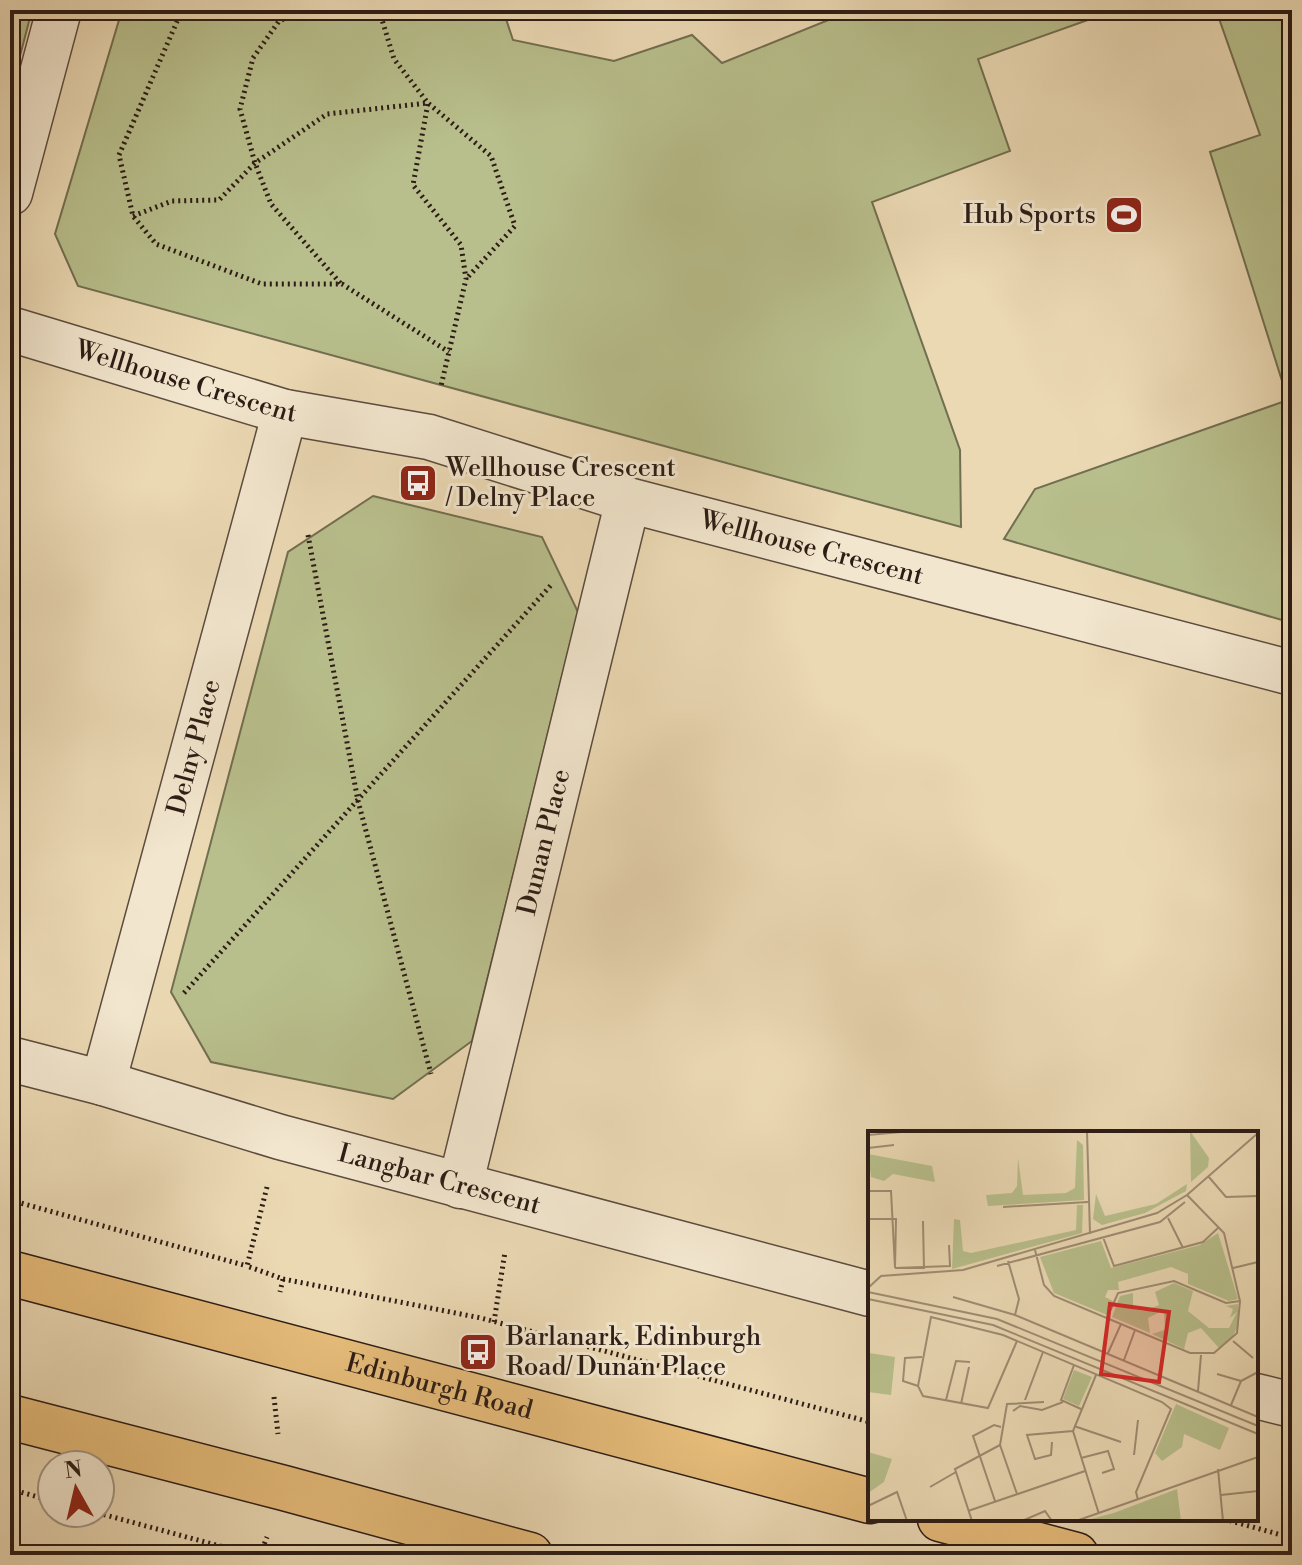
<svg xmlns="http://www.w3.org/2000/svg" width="1302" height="1565" font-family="'Libre Bodoni',serif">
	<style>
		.green { fill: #b8bf8c; stroke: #726e50; stroke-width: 2 }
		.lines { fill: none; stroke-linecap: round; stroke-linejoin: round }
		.minor-casing { stroke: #5c4b3d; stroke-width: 47 }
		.major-casing { stroke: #2c1c15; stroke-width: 47 }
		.path { stroke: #2c1c15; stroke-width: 5; stroke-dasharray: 2 4; stroke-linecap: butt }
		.minor { stroke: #f2e6ce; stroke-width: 44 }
		.major { stroke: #e6bc7a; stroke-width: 44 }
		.labels { text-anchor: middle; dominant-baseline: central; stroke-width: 6; stroke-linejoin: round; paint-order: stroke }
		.poi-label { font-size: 26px; fill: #2c1c15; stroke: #f2e6ce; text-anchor: start }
		.street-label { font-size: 26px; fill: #2c1c15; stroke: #f2e6ce }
		.inset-road { fill: none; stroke: #9f8d74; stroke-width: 2 }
		.view { fill: #d62828; fill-opacity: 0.15; stroke: #d62828; stroke-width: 4 }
		.inset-edge { fill: none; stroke: #2c1c15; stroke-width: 4 }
	</style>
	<rect width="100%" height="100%" fill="#ebd9b4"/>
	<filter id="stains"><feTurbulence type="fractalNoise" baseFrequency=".0025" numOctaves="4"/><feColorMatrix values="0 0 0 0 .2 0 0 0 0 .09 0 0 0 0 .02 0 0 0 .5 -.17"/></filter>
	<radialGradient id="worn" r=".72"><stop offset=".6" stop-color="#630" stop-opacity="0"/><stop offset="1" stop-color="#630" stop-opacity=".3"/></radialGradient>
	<!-- green -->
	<g class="green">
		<polygon points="10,10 32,10 10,94"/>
		<polygon points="122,10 503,10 513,40 614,61 692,35 722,63 853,10 1116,10 978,59 1010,151 872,202 960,450 961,527 78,286 55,234"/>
		<polygon points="1216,10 1292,10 1292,623 1004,539 1035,489 1288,400 1210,152 1260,135"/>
		<polygon points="373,496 542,537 578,612 472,1041 393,1099 211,1062 171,992 288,552"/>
	</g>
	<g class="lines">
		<defs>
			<g id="minor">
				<polyline points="10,193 59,10"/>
				<path id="s1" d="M10 329 285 412 429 437 628 500 1292 673"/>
				<path id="s2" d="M10 1059 103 1083 280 1137 870 1294"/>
				<path id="s3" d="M103 1083 285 412"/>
				<path id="s4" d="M460 1186 628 500"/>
				<polyline points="1256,1396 1292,1405"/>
			</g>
			<g id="major">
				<path id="s5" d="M10 1273 870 1501"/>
				<polyline points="10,1417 284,1488 530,1555"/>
				<polyline points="940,1519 1076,1555"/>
			</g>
		</defs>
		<!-- minor casing -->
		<use href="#minor" class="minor-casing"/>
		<!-- major casing -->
		<use href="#major" class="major-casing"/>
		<!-- path -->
		<g class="path">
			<polyline points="182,10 119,155 133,216 156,244 262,284 342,284 449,352"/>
			<polyline points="379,10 394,59 428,103 413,185 461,245 466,279 441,386"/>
			<polyline points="300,12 279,21 253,58 240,109 255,163 271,204 341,284"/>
			<polyline points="133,216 172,201 219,200 255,163 327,114 428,103 491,156 515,226 466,279"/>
			<polyline points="308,535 358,801 431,1074"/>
			<polyline points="184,993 552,584"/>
			<polyline points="267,1187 247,1266 283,1279 280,1292"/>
			<polyline points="10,1200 247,1266"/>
			<polyline points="283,1279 481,1318 870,1422"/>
			<polyline points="494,1322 505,1252"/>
			<polyline points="274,1397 278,1434"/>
			<polyline points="10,1489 52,1501"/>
			<polyline points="98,1513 253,1555"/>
			<polyline points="1224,1519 1292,1538"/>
			<polyline points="260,1555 267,1537"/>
		</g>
		<!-- minor -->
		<use href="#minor" class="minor"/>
		<!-- major -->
		<use href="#major" class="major"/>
	</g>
	<!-- icons -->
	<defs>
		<symbol id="stadium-square" viewBox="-11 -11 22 22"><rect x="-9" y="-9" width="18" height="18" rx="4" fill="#8f2418" stroke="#f2e6ce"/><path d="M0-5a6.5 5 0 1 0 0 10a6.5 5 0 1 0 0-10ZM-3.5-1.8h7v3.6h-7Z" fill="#fff"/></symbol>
		<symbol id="bus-square" viewBox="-11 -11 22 22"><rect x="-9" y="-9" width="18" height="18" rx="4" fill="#8f2418" stroke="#f2e6ce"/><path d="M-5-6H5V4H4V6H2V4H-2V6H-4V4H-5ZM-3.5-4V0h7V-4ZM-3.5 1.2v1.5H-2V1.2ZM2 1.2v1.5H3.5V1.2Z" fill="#fff"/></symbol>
	</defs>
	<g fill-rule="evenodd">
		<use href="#stadium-square" x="1102" y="193" width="44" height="44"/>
		<use href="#bus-square" x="396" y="461" width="44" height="44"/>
		<use href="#bus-square" x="456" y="1330" width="44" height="44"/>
	</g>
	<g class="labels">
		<!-- poi labels -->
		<g class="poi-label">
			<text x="1096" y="215" text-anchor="end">Hub Sports</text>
			<text x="446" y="468">Wellhouse Crescent<tspan x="446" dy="30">/ Delny Place</tspan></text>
			<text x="506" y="1337">Barlanark, Edinburgh<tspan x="506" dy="30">Road/ Dunan Place</tspan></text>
		</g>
		<!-- street labels -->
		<g class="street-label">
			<text stroke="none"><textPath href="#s1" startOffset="184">Wellhouse Crescent</textPath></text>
			<text stroke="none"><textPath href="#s1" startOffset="832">Wellhouse Crescent</textPath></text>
			<text stroke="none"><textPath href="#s3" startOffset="348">Delny Place</textPath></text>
			<text stroke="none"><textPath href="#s4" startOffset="354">Dunan Place</textPath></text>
			<text stroke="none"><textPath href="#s2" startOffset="446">Langbar Crescent</textPath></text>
			<text stroke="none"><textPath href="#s5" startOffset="444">Edinburgh Road</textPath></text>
		</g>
	</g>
	<!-- overview -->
	<g transform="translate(868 1131)">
		<rect width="390" height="390" fill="#ebd9b4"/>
		<path d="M322 0 341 27 340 36 323 51ZM209 9 215 14 216 69 120 75 118 64 144 62 149 55 150 27 155 64 198 62 207 57ZM0 23 64 35 67 51 25 43 16 50 3 46ZM319 53 318 60 277 82 234 94 225 88 228 63 237 85 288 73ZM209 74H215L214 102 84 138 86 88 92 89 95 120 103 122 208 99ZM350 102 370 168 361 170 320 153V143L303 136 250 151 251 159H240L237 166 245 170 239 184 186 162 172 126 233 110 243 137 332 114ZM306 152 325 160 320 180 341 197H361L369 181 362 187 365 178 358 175 370 173 371 194 362 209 351 217 333 197 320 202 316 218 284 203 297 199 296 179 280 187 282 202 244 186 252 165 265 162V178L275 180 291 174 287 161ZM0 214 1 222 27 226 23 264 0 261ZM206 239 224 246 211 275 195 268ZM308 273 361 297 352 319 316 303 314 316 294 330 287 322ZM0 321 24 328 16 351 0 362ZM309 358 313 390H215L246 382Z" fill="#b8bf8c"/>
		<path class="inset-road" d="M219 0 222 103M0 4 33 1M0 17 26 14M340 45 358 66 390 65M0 60H23L27 137M135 76 220 71M300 87 315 117M0 88H28L27 137M55 90 56 138M235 106 246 135 335 111 351 96M167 119 176 154 186 165 322 222H346L369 202 372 170 356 102 319 64M140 130 151 168 147 184M129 135 292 91 317 71M27 137 82 135 81 114M365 137 390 131M0 157 13 145 95 139 289 82 319 64 390 2M0 161 129 188 390 295M85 166 147 184 390 286M0 168 125 194 390 303M239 187 250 162 306 150 358 172 372 170M365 210 385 227M240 222 253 193M256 229 267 199M206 234 193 269 213 278M349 243 373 250M228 244 205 300 231 383M50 255 63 186 135 204 294 271 303 278 268 361 270 369M50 255 55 265 120 277 149 210M50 255 35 250 37 227 54 226M330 260 333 224M78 269 88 230 102 231M157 269 175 221M93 273 101 236M363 274 373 250 390 241M145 280 152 275 174 279 195 271M206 295 253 311M184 311 183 324 167 328 159 304 205 300M266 324 270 289M213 327 240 320 246 338 234 342M350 338 355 390M62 356 88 341M149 363 132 314 139 273 176 271M353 364 390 360M127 370 105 305 126 294 133 296M0 375 29 361 39 390M100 380 217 340M104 390 87 338 132 314M154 390 177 380 184 390M208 390 390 326"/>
		<path class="view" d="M242 173 301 181 291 251 233 243Z"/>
		<rect width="390" height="390" class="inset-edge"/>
	</g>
	<!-- margin -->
	<rect width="1302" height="1565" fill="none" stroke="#ebd9b4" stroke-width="40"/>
	<rect x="12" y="12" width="1278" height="1541" fill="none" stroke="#2c1c15" stroke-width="4"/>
	<rect x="20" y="20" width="1262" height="1525" fill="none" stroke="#2c1c15" stroke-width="2"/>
	<!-- north arrow -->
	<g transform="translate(76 1489) rotate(352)"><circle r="38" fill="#f2e6ce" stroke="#a39584" stroke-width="2"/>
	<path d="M0-6L14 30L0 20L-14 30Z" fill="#8f2418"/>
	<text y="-12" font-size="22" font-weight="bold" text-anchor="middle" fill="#2c1c15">N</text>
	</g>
	<rect width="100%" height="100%" filter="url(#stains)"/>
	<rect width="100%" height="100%" fill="url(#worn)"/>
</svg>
